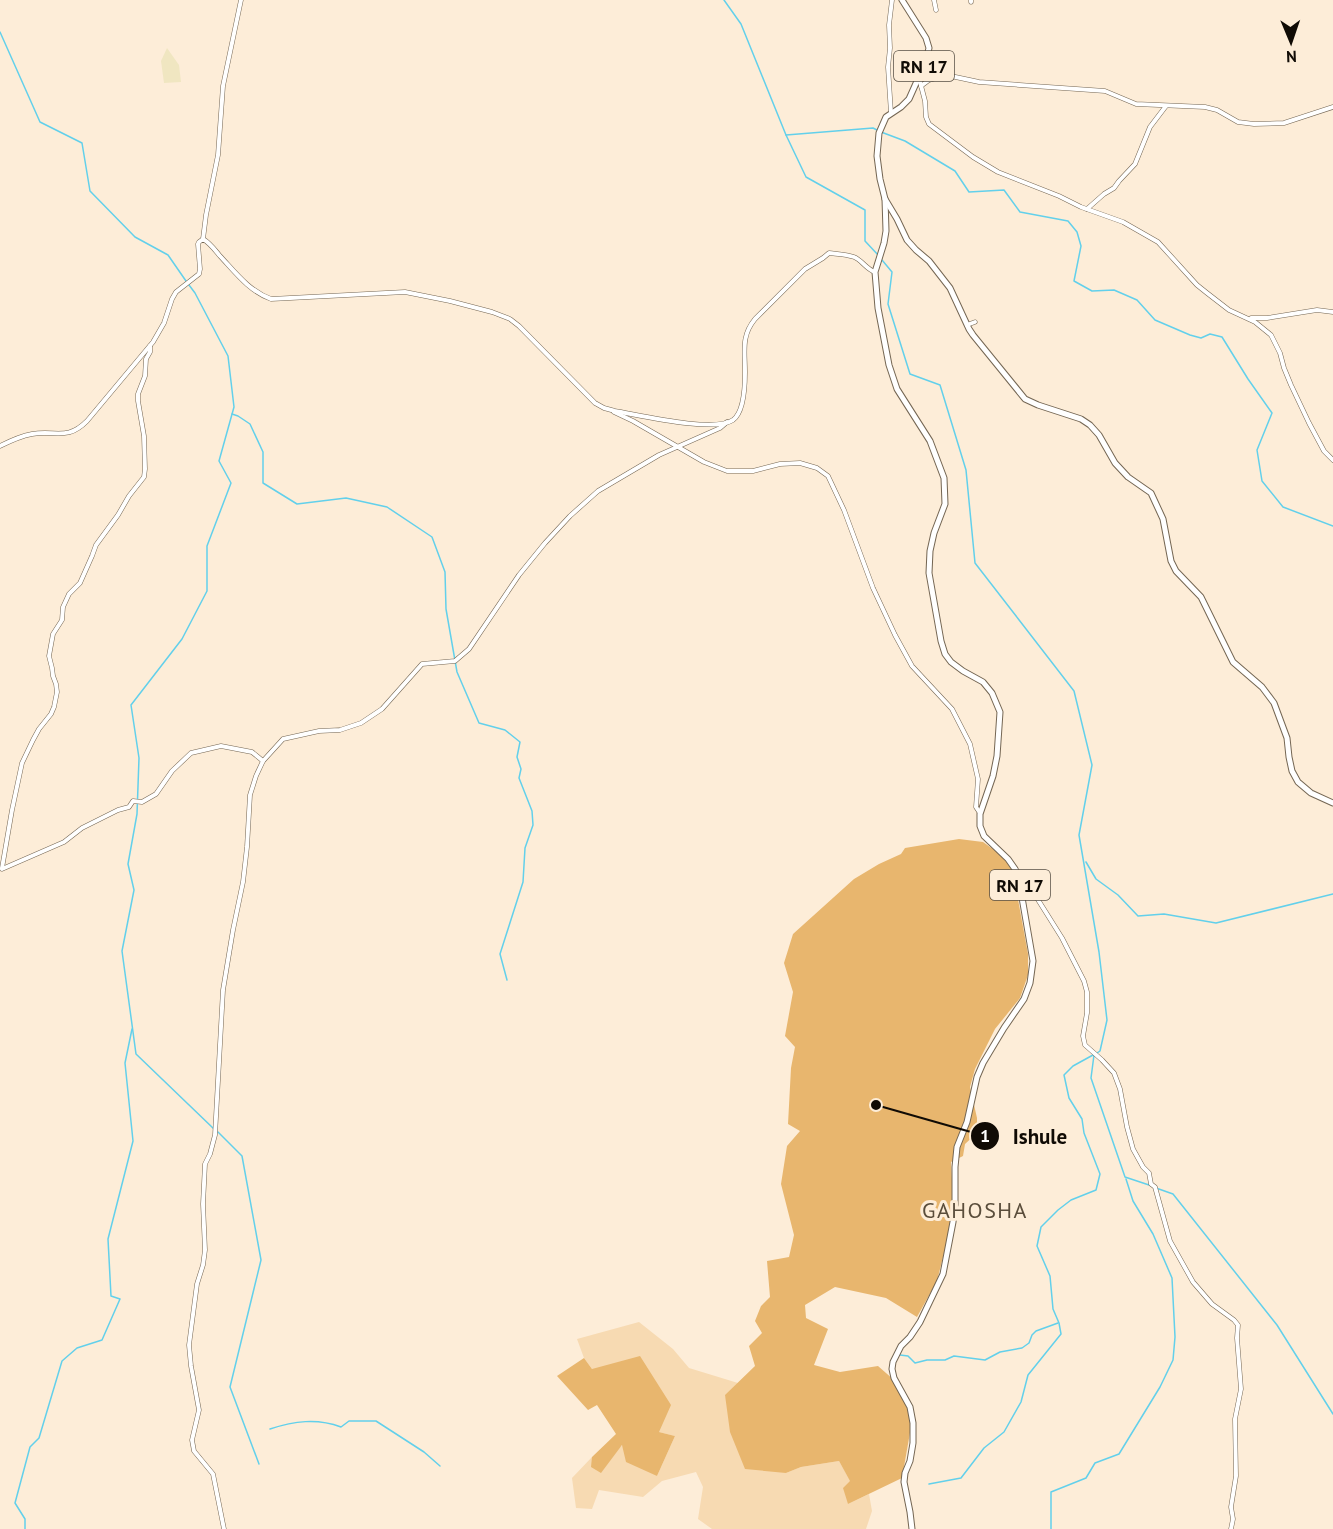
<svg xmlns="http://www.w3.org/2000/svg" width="1333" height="1529" font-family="'PT Sans',sans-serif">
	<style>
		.green { fill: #f7dab2 }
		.forest { fill: #e8b66e }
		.sand { fill: #f0e6c1 }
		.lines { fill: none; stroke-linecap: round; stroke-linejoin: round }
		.stream { stroke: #62d0eb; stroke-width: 1.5 }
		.minor-casing { stroke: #746653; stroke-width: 5 }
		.major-casing { stroke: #746653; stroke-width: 7 }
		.minor { stroke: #fff; stroke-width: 4 }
		.major { stroke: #fff; stroke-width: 5 }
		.labels { text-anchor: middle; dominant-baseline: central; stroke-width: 6; stroke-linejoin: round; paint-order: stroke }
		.shield { fill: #fdedd8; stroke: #574f44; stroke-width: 1.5 }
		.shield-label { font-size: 18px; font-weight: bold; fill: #100b05 }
		.quarter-label { font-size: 22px; letter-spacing: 1.5px; fill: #5a4d3b; stroke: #fdedd8 }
		.leader { fill: none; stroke: #100b05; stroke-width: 2 }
		.callout-dot { fill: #100b05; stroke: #fdedd8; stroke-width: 2 }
		.mark-label { font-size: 18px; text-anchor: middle; font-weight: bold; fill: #fff }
		.callout-label { font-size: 21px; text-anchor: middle; font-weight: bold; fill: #100b05; stroke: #fdedd8; stroke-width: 6; stroke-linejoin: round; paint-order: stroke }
	</style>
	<rect width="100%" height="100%" fill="#fdedd8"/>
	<!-- green -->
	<polygon class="green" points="639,1322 673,1349 689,1368 738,1383 725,1396 786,1473 801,1467 839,1461 851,1482 848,1504 869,1494 872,1511 866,1529 712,1529 698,1519 703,1487 696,1472 662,1481 643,1497 599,1490 592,1509 576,1508 572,1478 592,1457 592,1467 623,1445 657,1476 675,1436 659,1432 592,1369 584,1358 577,1339"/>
	<!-- forest -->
	<g class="forest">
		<polygon points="959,839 983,842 1004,857 1013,872 1028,954 1028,975 1020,998 995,1029 975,1069 970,1087 977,1118 977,1133 965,1144 963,1156 951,1162 954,1213 937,1281 917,1317 886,1298 835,1287 805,1305 806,1318 828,1329 814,1365 840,1372 878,1366 894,1380 910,1414 911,1427 902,1478 848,1504 843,1488 850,1481 839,1461 801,1467 786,1473 745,1469 730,1432 725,1395 755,1366 749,1346 762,1333 755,1321 761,1306 770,1297 767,1261 789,1257 794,1235 781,1184 787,1146 800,1131 788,1124 791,1068 795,1047 785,1036 793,992 784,963 793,934 854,879 879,864 901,854 905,848"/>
		<polygon points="640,1356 671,1405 659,1432 675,1436 657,1476 626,1462 622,1445 601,1473 591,1467 592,1457 616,1434 597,1405 588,1410 557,1376 584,1358 592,1369"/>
	</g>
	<!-- sand -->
	<polygon class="sand" points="167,48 179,65 181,82 164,83 161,61"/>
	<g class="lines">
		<!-- stream -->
		<g class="stream">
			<polyline points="724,0 741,24 786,135 873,128 877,130"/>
			<polyline points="0,32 40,122 82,143 90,191 135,237 168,255 186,281"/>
			<polyline points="881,132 905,141 955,171 969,192 1004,190 1020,212 1068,221 1077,232 1081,246 1074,281 1092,291 1114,290 1137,300 1155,320 1190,335 1201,338 1210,334 1222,337 1248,379 1272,413 1257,450 1262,481 1283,507 1333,526"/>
			<polyline points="786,135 806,177 865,210 865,241 879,256"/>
			<polyline points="882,260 892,272 888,304 910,374 940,385 966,470 975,563 1074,691 1092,765 1079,835 1099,952 1107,1020 1100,1051 1094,1055 1091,1078 1125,1177 1152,1186"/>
			<polyline points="189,285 195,293 228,356 234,407 219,461 231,483 207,546 207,591 182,639 131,705 139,758 137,814 128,864 134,890 122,951 136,1054 214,1129"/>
			<polyline points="232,414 238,416 250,424 263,452 263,483 297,504 346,498 387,507 432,537 445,572 446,609 457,672 479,723 505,730 520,742 517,757 521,769 519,778 532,811 533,825 525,848 523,882 500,954 507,980"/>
			<polyline points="1086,862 1096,879 1118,895 1138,916 1164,914 1216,923 1333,894"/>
			<polyline points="218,1132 242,1156 261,1260 230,1387 259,1464"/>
			<polyline points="1156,1188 1173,1194 1277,1325 1333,1414"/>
			<polyline points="900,1355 908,1356 915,1363 927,1360 945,1360 954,1356 985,1360 1000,1352 1022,1348 1029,1343 1032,1335 1036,1331 1058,1323"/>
			<path d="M270 1429C294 1421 317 1418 341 1427L349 1421H376L424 1452 440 1466"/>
			<polyline points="929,1484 961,1478 984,1448 1004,1432 1021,1402 1028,1375 1061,1334 1059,1323 1053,1309 1050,1276 1037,1246 1041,1227 1058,1210 1071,1200 1096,1190 1100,1174 1084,1133 1082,1119 1069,1098 1064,1075 1073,1066 1093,1055"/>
			<polyline points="25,1529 25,1519 15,1503 30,1447 39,1438 62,1361 77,1348 102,1340 120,1299 111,1296 108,1239 133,1141 125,1063 132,1029"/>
			<polyline points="1051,1529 1051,1492 1086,1478 1095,1463 1119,1454 1160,1387 1173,1360 1175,1337 1172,1278 1153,1234 1133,1201 1126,1179"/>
		</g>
		<defs>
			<g id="minor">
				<polyline points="934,0 936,10"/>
				<polyline points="971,0 971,2"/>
				<polyline points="919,78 925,101 926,117 929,124 973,157 998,172 1059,196 1081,207 1123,222 1158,242 1197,285 1207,293 1229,310 1255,322 1271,335 1280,353 1284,368 1291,385 1309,423 1324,451 1333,460"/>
				<polyline points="921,86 929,80 946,75 979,82 1105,91 1136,104 1205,107 1217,110 1238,122 1254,124 1284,123 1333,107"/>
				<polyline points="891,113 888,67 890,48 889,25 892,0"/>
				<polyline points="1087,209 1104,194 1114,188 1119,181 1135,164 1150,127 1166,106"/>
				<polyline points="203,239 206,215 218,155 223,86 241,0"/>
				<polyline points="1251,318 1267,318 1317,310 1333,312"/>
				<polyline points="967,325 975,322"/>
				<polyline points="614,412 633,421 704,462 727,471 753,471 780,464 800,463 817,468 828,476 844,510 873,588 895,635 912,666 952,709 970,744 978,779 976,807 980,813"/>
				<path d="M0 446C10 441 21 436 32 434 56 430 67 441 87 421L153 342 164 323 172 299 176 292 199 274 200 269 198 244 199 242 203 239C210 243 215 250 220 256 235 272 249 291 271 299L405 292 450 301 492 312 510 319 519 326 595 403 604 408 615 411C639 415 714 433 733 420 744 412 745 384 745 372 745 351 741 336 755 319L805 269 823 258 829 253C837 254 846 254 854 257 862 260 866 269 875 272"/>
				<polyline points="2,868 12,810 22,763 33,740 39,729 51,714 54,707 57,692 56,684 53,676 52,668 49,656 53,634 62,620 63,607 69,594 80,583 92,556 96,545 118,515 129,496 144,477 145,469 144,436 138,401 138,394 145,376 146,359 150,352 150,346"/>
				<polyline points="2,869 64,842 82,828 118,810 129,807 133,801 142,802 156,794 172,771 191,753 221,746 252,752 263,761"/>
				<polyline points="1015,869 1025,879 1062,938 1084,981 1087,992 1087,1013 1083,1036 1085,1045 1102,1060 1114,1073 1120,1089 1127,1127 1133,1149 1143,1167 1149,1173 1151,1184 1155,1187 1170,1241 1193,1282 1212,1304 1234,1320 1238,1325 1237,1338 1241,1389 1235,1419 1236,1476 1231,1507 1233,1519 1231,1529"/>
				<polyline points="224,1529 213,1474 194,1451 192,1440 199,1410 191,1366 189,1345 197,1284 203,1265 205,1250 203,1204 205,1164 210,1154 215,1135 223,990 233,930 243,882 247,847 250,795 256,776 263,761 283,739 319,731 340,730 361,723 382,709 422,664 455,661 469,649 519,575 545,543 570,516 598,491 659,455 720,428 727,422"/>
			</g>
			<g id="major">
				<polyline points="902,0 926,38 929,48 926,61 909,99 901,107 886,117 879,133 877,156 880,179 885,199 886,231 884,243 875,272 878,308 889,365 897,389 930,441 944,478 945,504 934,533 930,551 929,573 941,641 945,654 951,662 963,671 983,682 992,693 1000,712 997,756 993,776 980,814 980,826 984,836 1008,859 1015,869 1020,886 1033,961 1030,983 1024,999 1004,1028 983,1063 977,1077 967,1122 957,1147 955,1167 955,1204 953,1222 943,1274 920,1322 910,1337 901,1346 893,1362 892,1369 894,1378 910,1407 913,1423 913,1443 910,1461 905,1473 904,1482 910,1512 912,1529"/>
				<polyline points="885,199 897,219 907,240 916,250 929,261 950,288 969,329 973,335 1025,399 1038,405 1081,419 1090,425 1099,435 1115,463 1128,477 1151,493 1163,519 1171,561 1176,571 1201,597 1233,662 1262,687 1274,703 1287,738 1289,757 1292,771 1298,782 1311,793 1333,803"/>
			</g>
		</defs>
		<!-- minor casing -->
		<use href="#minor" class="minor-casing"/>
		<!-- major casing -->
		<use href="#major" class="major-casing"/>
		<!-- minor -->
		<use href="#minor" class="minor"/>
		<!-- major -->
		<use href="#major" class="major"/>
	</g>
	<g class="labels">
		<!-- shield labels -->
		<g class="shield">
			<rect x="894" y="51" width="60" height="30" rx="4.5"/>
			<rect x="990" y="870" width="60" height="30" rx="4.5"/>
		</g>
		<g class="shield-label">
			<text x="924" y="66">RN 17</text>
			<text x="1020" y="885">RN 17</text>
		</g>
		<!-- quarter labels -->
		<g class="quarter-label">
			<text x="975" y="1210">GAHOSHA</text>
		</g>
	</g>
	<!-- callouts -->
	<path class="leader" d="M876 1105L985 1136"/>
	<g class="callout-dot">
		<circle cx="876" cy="1105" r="6"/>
		<circle cx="985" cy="1136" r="15"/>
	</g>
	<g class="mark-label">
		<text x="985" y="1142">1</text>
	</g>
	<g class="callout-label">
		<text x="1040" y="1144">Ishule</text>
	</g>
	<!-- north arrow -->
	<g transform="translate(1291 42) rotate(178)" stroke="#fdedd8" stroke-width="4.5" paint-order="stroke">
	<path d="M0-4.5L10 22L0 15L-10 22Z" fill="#100b05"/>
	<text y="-9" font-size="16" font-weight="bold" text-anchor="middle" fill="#100b05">N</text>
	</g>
</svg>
